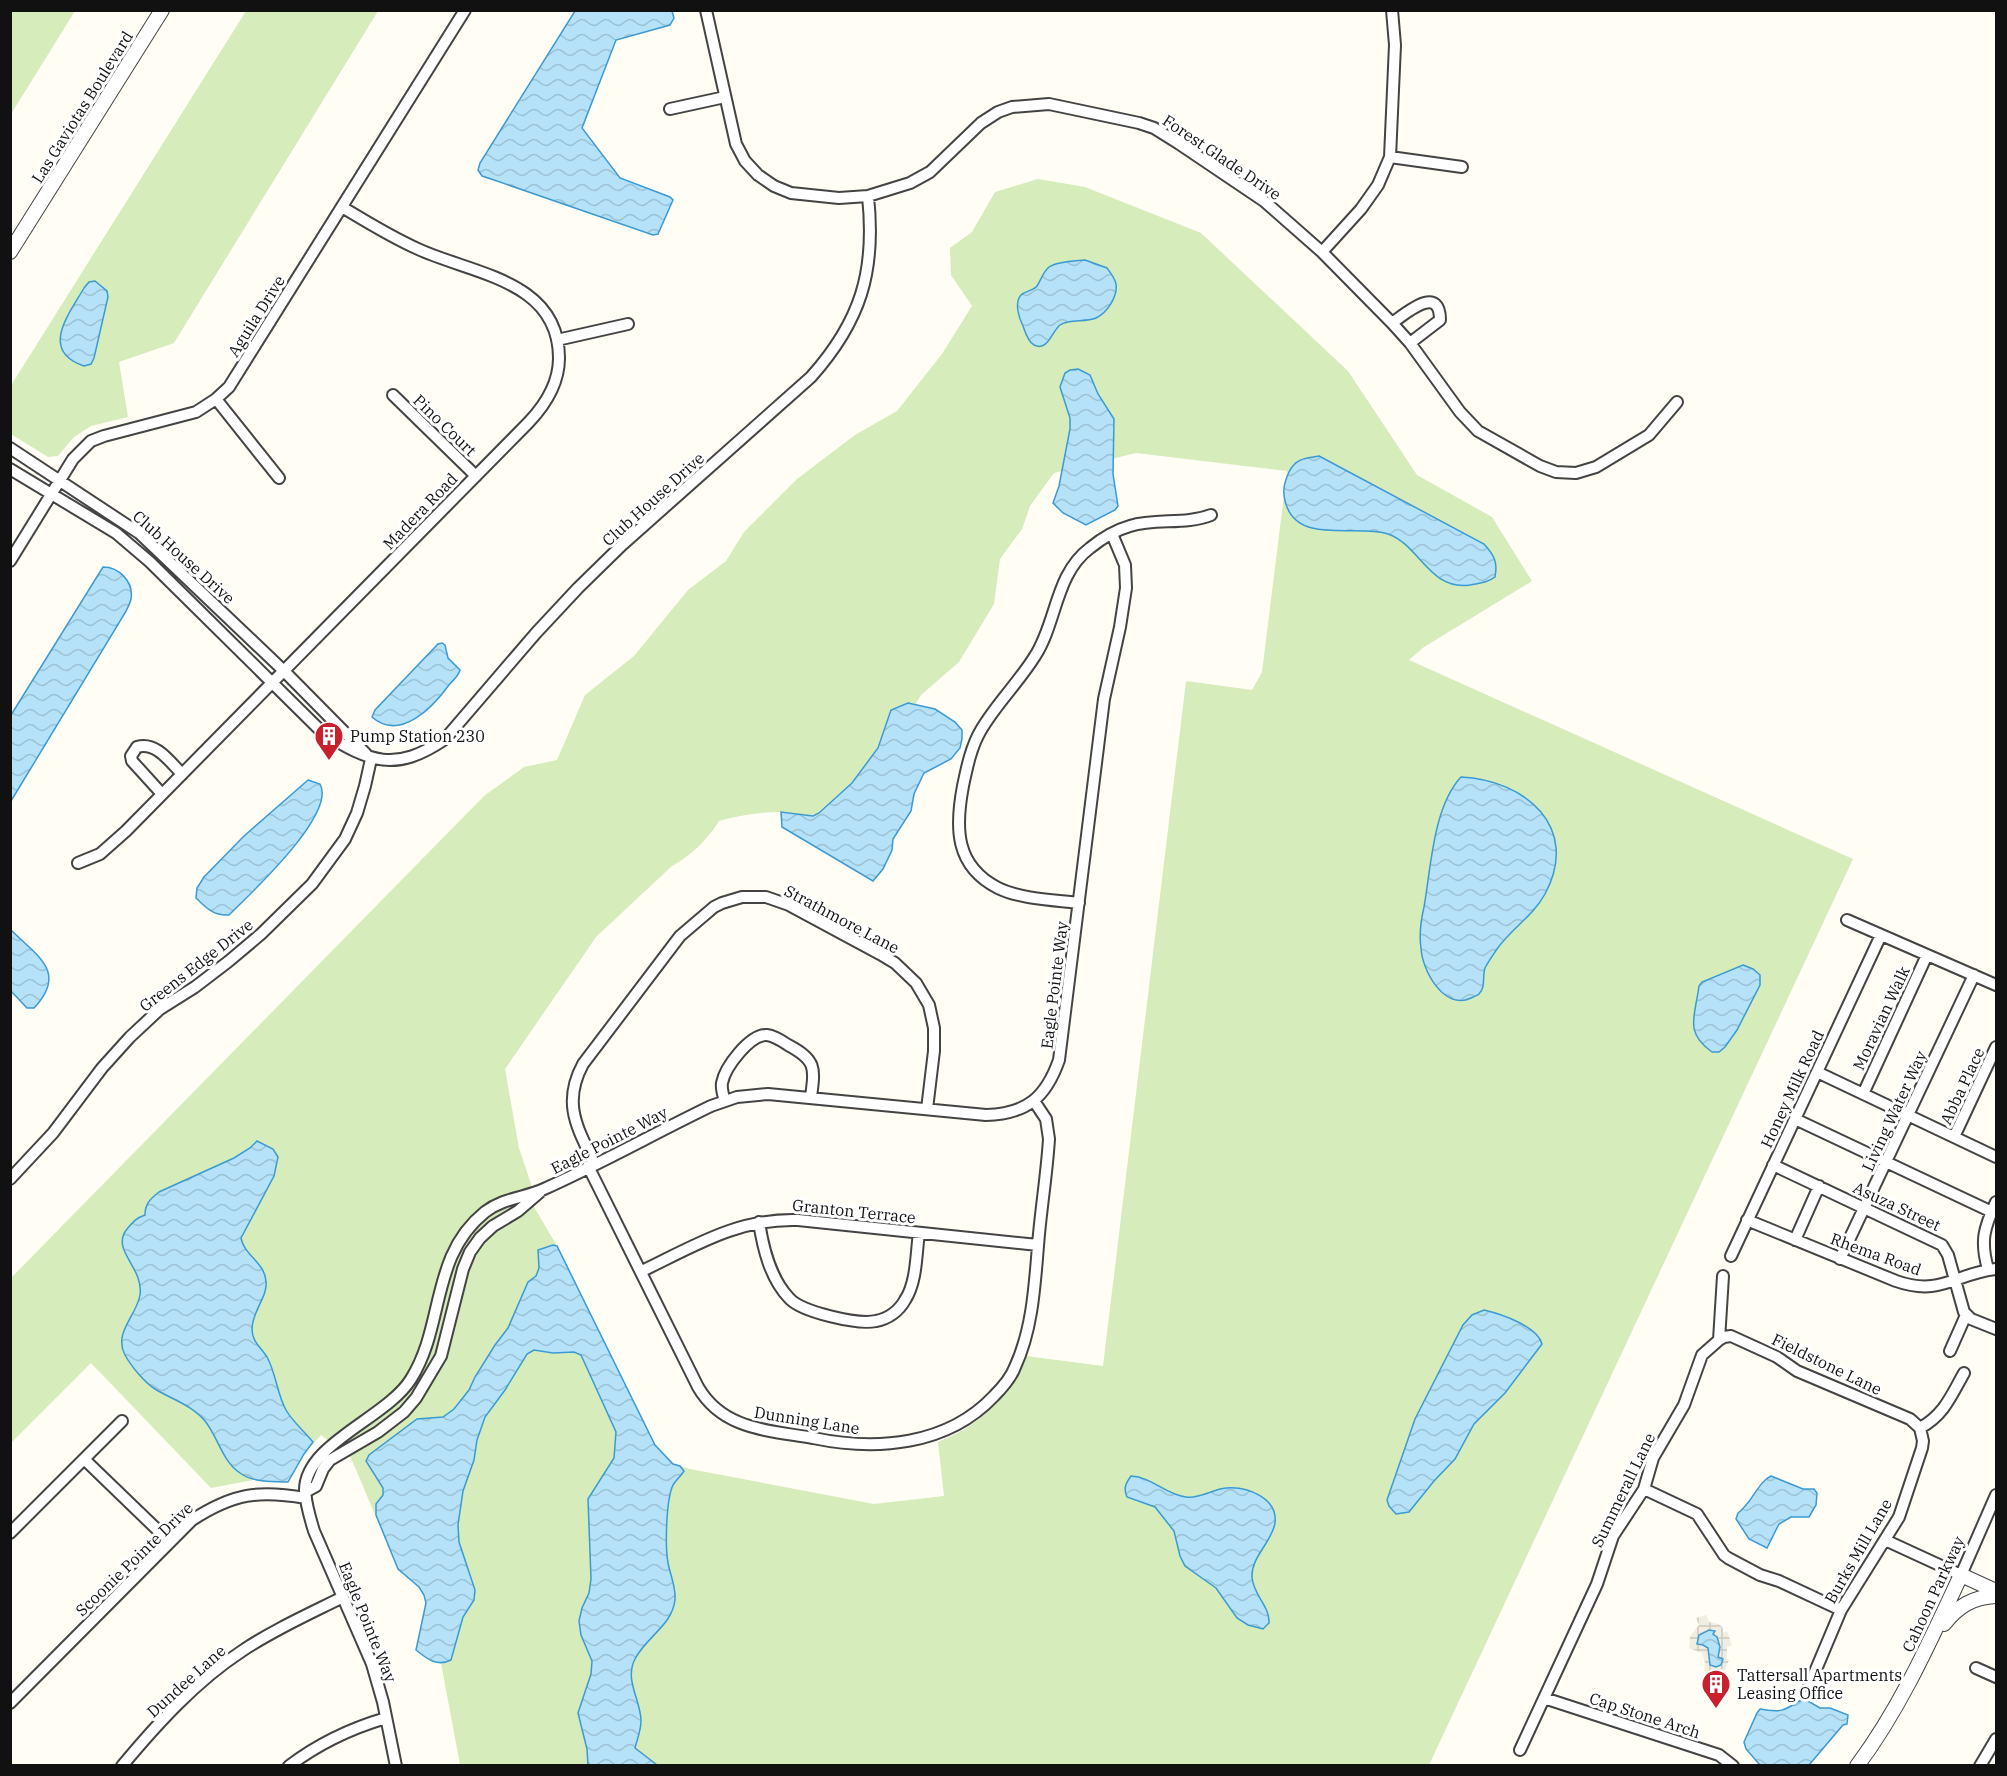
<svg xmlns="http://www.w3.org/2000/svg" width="2007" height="1776" font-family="'IBM Plex Serif',serif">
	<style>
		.grass { fill: #d6ecbb; fill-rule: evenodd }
		.plaza { fill: url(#plaza-grid); fill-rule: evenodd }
		.water { fill: url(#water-waves); stroke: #3a9ad4; stroke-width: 1.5 }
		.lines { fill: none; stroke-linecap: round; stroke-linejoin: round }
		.minor-casing { stroke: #444; stroke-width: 14 }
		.tertiary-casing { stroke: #444; stroke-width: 16 }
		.minor { stroke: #fff; stroke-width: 10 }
		.tertiary { stroke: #fff; stroke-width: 14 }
		.labels { text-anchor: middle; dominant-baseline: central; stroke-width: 6; stroke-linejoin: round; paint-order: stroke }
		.street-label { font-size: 16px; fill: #111; stroke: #fff }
		.poi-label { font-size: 16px; fill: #111; stroke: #fff; text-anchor: start }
	</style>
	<defs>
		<pattern id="plaza-grid" width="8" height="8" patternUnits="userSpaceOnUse" patternTransform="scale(1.5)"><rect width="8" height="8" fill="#f1ede1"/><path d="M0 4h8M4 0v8" fill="none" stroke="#cecac0"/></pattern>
		<pattern id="water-waves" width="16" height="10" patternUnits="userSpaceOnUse" patternTransform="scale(1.5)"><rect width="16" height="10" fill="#b6e2f9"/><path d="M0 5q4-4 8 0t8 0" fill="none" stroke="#9bc1d4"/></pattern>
	</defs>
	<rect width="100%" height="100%" fill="#fffdf4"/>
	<path class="grass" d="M11 10 75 11 11 114 10 11Z
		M246 11H378L174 343 119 362 128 417 91 426 74 437 58 456 48 457 11 434 10 387Z
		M1038 179 1085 187 1201 233 1348 371 1417 475 1492 517 1532 581 1424 647 1409 660 1853 859 1429 1765H460L441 1663H436L416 1650 426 1603 424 1595 419 1587 398 1569 351 1458 321 1435 304 1454 288 1482 253 1480 211 1488 91 1363 11 1443V1278L484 796 524 767 557 760 585 695 634 656 688 590 726 561 744 532 797 479 855 435 897 411 942 354 972 306 951 275 950 248 972 232 995 192ZM1136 453 1287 471 1262 672 1252 690 1186 681 1103 1366 1026 1356C1006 1399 982 1425 938 1442L944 1496 874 1504 690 1469 673 1464 655 1445 557 1246 534 1207 531 1184 519 1148 505 1069 596 937 672 866C692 855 708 839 719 821 740 815 759 812 781 812 793 813 808 818 819 813L852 783 878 748 882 737 908 703 915 705 921 695 959 662 994 604 1000 559 1022 529 1030 506 1054 473Z"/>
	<path class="plaza" d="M1706 1615 1709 1622 1719 1624 1723 1628V1633L1727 1631 1732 1645 1727 1647V1659L1729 1660 1725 1670 1721 1669V1672L1717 1671 1715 1674 1704 1671 1705 1663 1702 1653 1689 1648 1690 1636 1699 1625 1696 1618ZM1714 1631 1713 1634 1718 1640 1719 1651 1718 1657 1709 1659 1708 1648 1701 1644Z"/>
	<path class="water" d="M575 11H672L674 18 670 25 616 40 582 128 620 178 670 197 673 200 658 234 653 235 491 179 482 176 478 170 480 163Z
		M1085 260 1107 268C1110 272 1115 278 1116 284 1118 296 1107 313 1096 318 1085 323 1070 318 1060 325 1052 331 1048 352 1034 345 1028 342 1025 332 1023 326 1019 318 1014 303 1021 295 1025 291 1033 291 1037 286 1041 280 1043 272 1049 267 1058 261 1075 261 1085 260Z
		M95 281 107 291 108 297 94 358 91 364 84 366C39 351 69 314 84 288L89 282Z
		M1078 369 1090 375 1098 394 1114 419 1113 474 1118 506 1115 510 1086 525 1063 513 1053 503 1059 486 1070 429V418L1060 387 1065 373 1070 370Z
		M1319 456 1484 544C1494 555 1498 562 1495 577 1487 583 1480 583 1470 585 1429 591 1420 545 1388 534 1358 524 1301 544 1287 507 1282 494 1283 485 1289 472 1295 459 1305 458 1319 456Z
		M103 567C119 567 134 582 131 599 130 604 127 609 125 613L11 801V715Z
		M442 643 445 645 448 658 460 670C458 677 453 680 449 685 433 707 400 742 372 717L375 710 438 644Z
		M908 703 935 709 955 722 962 730V739L960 748 951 759 924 773 914 794 911 811 893 839 892 850 883 869 873 881 782 827 781 812 813 816 819 813 852 783 878 748 891 710Z
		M1461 777C1525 780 1581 827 1545 894 1533 916 1511 929 1497 949 1493 955 1488 962 1485 968 1482 977 1486 987 1479 994 1478 995 1471 998 1471 998 1444 1011 1422 970 1421 948 1419 935 1421 920 1424 907 1431 868 1433 807 1461 777Z
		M308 780 320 784C337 814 250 894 229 915 214 916 206 908 196 898L197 888 204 877 243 837Z
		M11 930C37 956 68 972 34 1008H27L11 991Z
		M1743 965 1753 969 1760 975V985L1737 1030 1725 1047 1719 1052H1712C1684 1032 1695 1017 1699 986L1702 982Z
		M257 1141 273 1149 278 1157 274 1176 241 1238C244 1255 265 1263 266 1281 268 1297 252 1311 252 1329 252 1342 261 1347 267 1357 276 1373 277 1394 286 1410 292 1421 305 1432 313 1442L304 1454 288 1482C272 1481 254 1483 240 1473 222 1461 218 1437 205 1421 192 1405 171 1399 155 1389 144 1382 131 1366 125 1355 113 1333 137 1315 140 1295 144 1267 110 1250 127 1229 133 1222 136 1218 145 1215 145 1204 150 1199 159 1192L234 1158 250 1148Z
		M553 1245 557 1246 655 1445 673 1464 680 1466 684 1471C681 1476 676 1480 673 1485 666 1500 665 1546 668 1563 670 1574 676 1587 675 1599 673 1625 646 1637 635 1659 624 1680 641 1700 641 1721 641 1730 637 1740 635 1748L657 1765H588L587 1749 578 1713 591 1674 592 1661 581 1635 579 1621 582 1608 589 1593 591 1579 588 1499 614 1458 616 1432 581 1355 574 1352 553 1353 534 1350 527 1354 505 1390 485 1417 477 1440 474 1460 463 1491 458 1525 459 1542 475 1590 474 1600 463 1617 451 1660C437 1667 427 1659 416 1650L426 1603 424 1595 419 1587 398 1569 376 1515V1504L383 1495V1488L366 1461 369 1455 417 1419 443 1417 454 1409 469 1390 475 1377 495 1345 508 1328 528 1282 536 1276 539 1268 538 1250Z
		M1484 1310C1501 1314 1537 1326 1542 1344L1505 1393 1474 1424 1455 1459 1434 1481 1409 1512 1396 1514 1389 1506 1387 1500 1415 1419 1463 1325 1472 1315Z
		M1131 1476C1152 1477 1166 1495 1186 1497 1200 1499 1213 1489 1226 1488 1247 1486 1278 1498 1275 1523 1272 1542 1251 1557 1252 1577 1253 1595 1270 1606 1269 1623L1263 1629 1248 1625 1237 1618 1216 1588 1185 1566 1180 1556 1174 1531 1155 1507 1127 1497C1123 1488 1126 1483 1131 1476Z
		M1771 1476 1803 1489H1814L1817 1493 1816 1505 1809 1517H1791L1779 1524 1767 1548 1749 1539 1736 1519 1738 1513C1752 1503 1758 1482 1771 1476Z
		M1709 1630 1715 1631 1713 1634 1717 1637 1720 1647 1718 1657 1723 1659 1721 1665 1716 1667 1710 1665 1708 1648 1703 1645 1697 1644 1699 1635Z
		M1801 1700 1808 1701 1820 1708H1830L1848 1715 1847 1724 1843 1725 1809 1765H1760L1746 1749 1744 1742 1757 1713 1760 1709C1780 1713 1784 1711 1801 1700Z"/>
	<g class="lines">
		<g class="minor-casing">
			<path id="minor" d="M706 10 736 144 745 161 758 175 774 186 791 193 839 198 868 196 910 183 930 172 981 123 998 112 1012 107 1049 104 1139 123 1154 128 1178 143 1264 201 1322 252 1392 323 1410 343 1460 412 1478 431 1540 466 1556 472 1576 473 1596 467 1649 435 1677 402
				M670 109 725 97
				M1390 157 1462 167
				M1322 252 1361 209 1378 185 1390 157 1395 45 1392 10
				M1392 323C1405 314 1440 283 1440 320L1410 343
				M557 340 628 324
				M393 395 476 476
				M216 399 279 478
				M10 448 139 533 284 671 366 754
				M10 469 116 533 150 562 323 733C370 762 395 773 445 739L536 633 578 588 622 545 811 377C861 321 876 271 868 196
				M10 561 73 459 91 441 104 436 196 412 216 399 229 387 465 10
				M162 794 132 761 131 756 137 747C156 741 170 762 182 774
				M78 863 100 854 126 831 529 422C546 404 559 383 559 358 559 280 472 274 418 249 391 237 367 222 342 207
				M1079 903C1055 900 1020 899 998 888 955 866 955 828 963 786 967 767 971 747 981 730 996 704 1019 682 1035 656 1057 622 1055 574 1090 548 1101 539 1116 530 1130 526 1156 518 1185 525 1211 515
				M1847 920 1996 985
				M1817 1072 1996 1157
				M1863 1094 1927 955
				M725 1101C723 1095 721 1089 722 1083 725 1067 750 1034 767 1035 775 1036 782 1041 788 1045 816 1060 815 1067 811 1097
				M1795 1119 1992 1212
				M1954 1137 1996 1047
				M594 1163C577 1127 562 1103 583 1064L680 936 714 907 722 903 742 897H766L789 905 880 954 895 963 916 983 929 1005 934 1028V1051L927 1109
				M1773 1165 1942 1245 1948 1255 1964 1312 1971 1319 1996 1329
				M588 1166 698 1387C723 1430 768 1430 813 1438 876 1451 947 1446 994 1396 1002 1388 1011 1378 1015 1367 1034 1326 1035 1278 1039 1234 1042 1202 1047 1171 1049 1139L1046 1119 1034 1101
				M10 1179 53 1133 102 1068 130 1037 160 1009 195 987 229 961 261 934 312 884 345 839 357 813 365 786 371 759
				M1747 1220 1896 1281C1941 1297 1956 1273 1996 1269
				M759 1222C763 1248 770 1278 789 1298 801 1312 858 1325 876 1321 888 1319 899 1311 905 1300 917 1282 916 1253 919 1233
				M1795 1240 1819 1186
				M1731 1256 1881 935
				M1840 1259 1974 975
				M1988 1269C1980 1241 1984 1228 1996 1202
				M642 1271C694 1246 738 1218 798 1220L1038 1245
				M1719 1340 1724 1337 1731 1336 1777 1357 1797 1371 1910 1419 1920 1428
				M1950 1351 1966 1315
				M84 1459 170 1542
				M1644 1489 1697 1514 1724 1555 1728 1558 1760 1575 1779 1581 1841 1610
				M305 1492 316 1486 323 1469 330 1460 378 1432 404 1412 416 1398 441 1356 463 1269 470 1252 480 1238 493 1226 518 1211 540 1192
				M10 1533 122 1421
				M1885 1540 1961 1575 1996 1495
				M1976 1668 1996 1677
				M1809 1686 1841 1610 1899 1517 1922 1448 1923 1441 1920 1428C1944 1415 1951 1396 1964 1373
				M1544 1698 1719 1755 1733 1766
				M10 1703 192 1520C234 1493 258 1490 306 1498
				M1520 1750 1597 1584 1613 1536 1644 1489 1653 1458 1684 1405 1702 1355 1719 1340 1723 1276
				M122 1766C157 1724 196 1681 242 1651 273 1630 309 1614 343 1597
				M289 1766C318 1744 352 1728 386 1718
				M396 1766 383 1702 372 1664 314 1531C310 1518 306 1505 305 1491 304 1444 387 1418 411 1379 445 1325 430 1256 485 1212 503 1198 524 1198 544 1189 600 1164 655 1133 711 1106L737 1097 768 1094 986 1115C1027 1114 1046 1097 1059 1060L1104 699 1120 627 1126 588 1125 565 1112 534
				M1980 1766 1996 1739"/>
		</g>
		<g class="tertiary-casing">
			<path id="tertiary" d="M10 252 162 10
				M1944 1624C1958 1606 1973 1597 1996 1596
				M1857 1766C1901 1707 1930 1641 1961 1575L1996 1591"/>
		</g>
		<use href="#minor" class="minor"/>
		<use href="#tertiary" class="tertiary"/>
	</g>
	<defs>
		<g id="building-pin" transform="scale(1.5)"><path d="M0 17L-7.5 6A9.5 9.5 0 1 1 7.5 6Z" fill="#c8212d" stroke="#fff"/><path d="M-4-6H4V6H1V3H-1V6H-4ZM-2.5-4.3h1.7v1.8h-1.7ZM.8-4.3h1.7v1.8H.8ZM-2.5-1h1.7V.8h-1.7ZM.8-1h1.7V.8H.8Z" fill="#fff"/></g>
	</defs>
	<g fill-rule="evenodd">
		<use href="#building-pin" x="329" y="736"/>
		<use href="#building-pin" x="1716" y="1684"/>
	</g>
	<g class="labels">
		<g class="street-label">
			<text transform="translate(82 107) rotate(-58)">Las Gaviotas Boulevard</text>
			<text transform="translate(1222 157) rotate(34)">Forest Glade Drive</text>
			<text transform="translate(256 316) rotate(-58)">Aguila Drive</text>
			<text transform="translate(445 425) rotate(44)">Pino Court</text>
			<text transform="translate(653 499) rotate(-42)">Club House Drive</text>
			<text transform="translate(420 511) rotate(-46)">Madera Road</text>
			<text transform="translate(184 557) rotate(42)">Club House Drive</text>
			<text transform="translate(842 919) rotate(28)">Strathmore Lane</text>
			<text transform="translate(196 965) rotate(-38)">Greens Edge Drive</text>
			<text transform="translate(1054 985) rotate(-83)">Eagle Pointe Way</text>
			<text transform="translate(1881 1018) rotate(-65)">Moravian Walk</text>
			<text transform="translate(1962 1086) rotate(-65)">Abba Place</text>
			<text transform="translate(1792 1089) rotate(-65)">Honey Milk Road</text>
			<text transform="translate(1894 1111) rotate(-65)">Living Water Way</text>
			<text transform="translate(609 1140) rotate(-27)">Eagle Pointe Way</text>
			<text transform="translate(1897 1206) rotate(25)">Asuza Street</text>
			<text transform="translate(854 1211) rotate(6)">Granton Terrace</text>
			<text transform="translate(1876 1254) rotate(20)">Rhema Road</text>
			<text transform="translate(1827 1364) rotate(26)">Fieldstone Lane</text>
			<text transform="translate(807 1420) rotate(9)">Dunning Lane</text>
			<text transform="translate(1623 1490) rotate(-64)">Summerall Lane</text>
			<text transform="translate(1858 1551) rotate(-60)">Burks Mill Lane</text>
			<text transform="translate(134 1559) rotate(-44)">Scoonie Pointe Drive</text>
			<text transform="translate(1933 1594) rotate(-65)">Cahoon Parkway</text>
			<text transform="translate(368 1622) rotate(68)">Eagle Pointe Way</text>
			<text transform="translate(186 1681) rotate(-42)">Dundee Lane</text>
			<text transform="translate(1645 1715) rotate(18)">Cap Stone Arch</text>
		</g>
		<g class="poi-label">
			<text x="350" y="736">Pump Station 230</text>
			<text x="1737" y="1675">Tattersall Apartments<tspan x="1737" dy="18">Leasing Office</tspan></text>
		</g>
	</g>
	<rect width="2007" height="1776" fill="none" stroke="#111111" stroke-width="24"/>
</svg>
